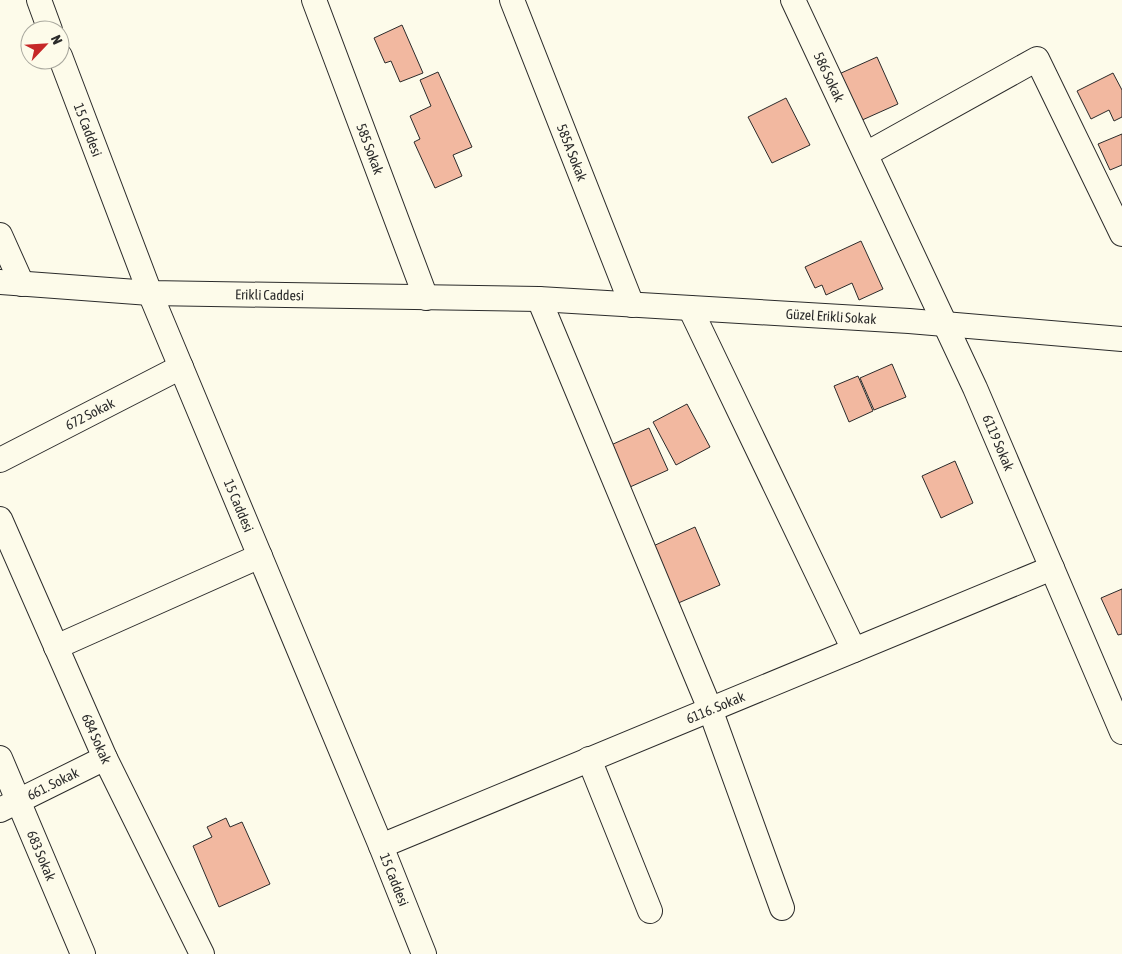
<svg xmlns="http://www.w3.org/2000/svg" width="1122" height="954" font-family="'Asap Condensed',sans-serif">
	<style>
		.building { fill: #f2b8a0; stroke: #2b2b2b }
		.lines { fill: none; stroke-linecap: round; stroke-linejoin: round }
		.minor-casing { stroke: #2b2b2b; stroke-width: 26 }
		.minor { stroke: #fdfbea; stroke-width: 24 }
		.labels { text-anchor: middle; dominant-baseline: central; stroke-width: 4; stroke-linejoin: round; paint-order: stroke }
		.street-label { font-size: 14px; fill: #2b2b2b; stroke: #fdfbea }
	</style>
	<rect width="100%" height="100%" fill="#fdfbea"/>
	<path class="building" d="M402 25 423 73 400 82 391 61 385 63 374 38Z
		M877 57 898 104 860 121 839 74Z
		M438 72 472 147 453 155 462 176 435 188 414 142 420 139 410 116 431 106 420 80Z
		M1113 73 1122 90V117L1114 121 1109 110 1091 119 1077 91Z
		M786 98 810 145 772 163 748 117Z
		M1122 134V165L1110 170 1098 144Z
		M861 241 883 289 859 300 852 283 826 295 822 285 815 288 805 267Z
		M892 364 906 397 874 410 860 378Z
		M858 376 873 411 849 422 834 386Z
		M687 404 710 447 676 465 653 422Z
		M649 428 668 470 630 487 611 445Z
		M955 461 973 503 941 518 922 476Z
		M695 527 720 585 676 604 651 547Z
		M1122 589V634L1118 635 1101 598Z
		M226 818 230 827 242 822 270 884 219 907 193 846 212 837 207 827Z"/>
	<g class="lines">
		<g class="minor-casing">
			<g id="minor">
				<path d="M39 0 50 30"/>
				<path id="s1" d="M314 0 426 298"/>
				<path id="s2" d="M512 0 632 305"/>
				<path id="s3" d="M793 0 975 388 1122 732"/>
				<path id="s4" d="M60 56 150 293 381 846 424 954"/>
				<path d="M866 154 1037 59 1122 234"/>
				<path d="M0 235 22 284"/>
				<path id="s5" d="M0 282 150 293 539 299 909 321 1122 339"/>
				<path d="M539 299 710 709 782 908"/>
				<path d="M690 308 854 650"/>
				<path id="s6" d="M0 460 181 367"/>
				<path id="s7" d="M0 519 105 758 202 954"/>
				<path d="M56 647 260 556"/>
				<path id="s8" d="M0 758 83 954"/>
				<path d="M589 759 650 911"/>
				<path id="s9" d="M0 810 105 758"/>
				<path id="s10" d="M381 846 1052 568"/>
			</g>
		</g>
		<use href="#minor" class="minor"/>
	</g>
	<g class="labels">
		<g class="street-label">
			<text stroke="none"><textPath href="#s3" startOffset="85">586 Sokak</textPath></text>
			<text stroke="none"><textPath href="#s4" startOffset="79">15 Caddesi</textPath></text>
			<text stroke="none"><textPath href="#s1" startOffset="159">585 Sokak</textPath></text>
			<text stroke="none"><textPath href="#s2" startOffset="164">585A Sokak</textPath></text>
			<text stroke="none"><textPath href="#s5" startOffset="270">Erikli Caddesi</textPath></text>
			<text stroke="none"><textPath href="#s5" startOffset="832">Güzel Erikli Sokak</textPath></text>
			<text stroke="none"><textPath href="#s6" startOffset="101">672 Sokak</textPath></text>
			<text stroke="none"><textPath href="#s3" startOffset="488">6119 Sokak</textPath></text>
			<text stroke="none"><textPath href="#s4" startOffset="484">15 Caddesi</textPath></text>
			<text stroke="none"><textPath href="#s10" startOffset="362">6116. Sokak</textPath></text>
			<text stroke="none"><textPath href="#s7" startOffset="240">684 Sokak</textPath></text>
			<text stroke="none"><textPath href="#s9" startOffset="59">661. Sokak</textPath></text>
			<text stroke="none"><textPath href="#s8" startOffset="106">683 Sokak</textPath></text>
			<text stroke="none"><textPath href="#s4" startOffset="889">15 Caddesi</textPath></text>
		</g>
	</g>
	<g transform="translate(45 45) rotate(65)"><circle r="24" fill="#fdfbea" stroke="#a9a89e"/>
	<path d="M0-4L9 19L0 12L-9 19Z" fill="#c62828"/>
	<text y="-8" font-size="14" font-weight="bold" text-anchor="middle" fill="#2b2b2b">N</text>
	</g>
</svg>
